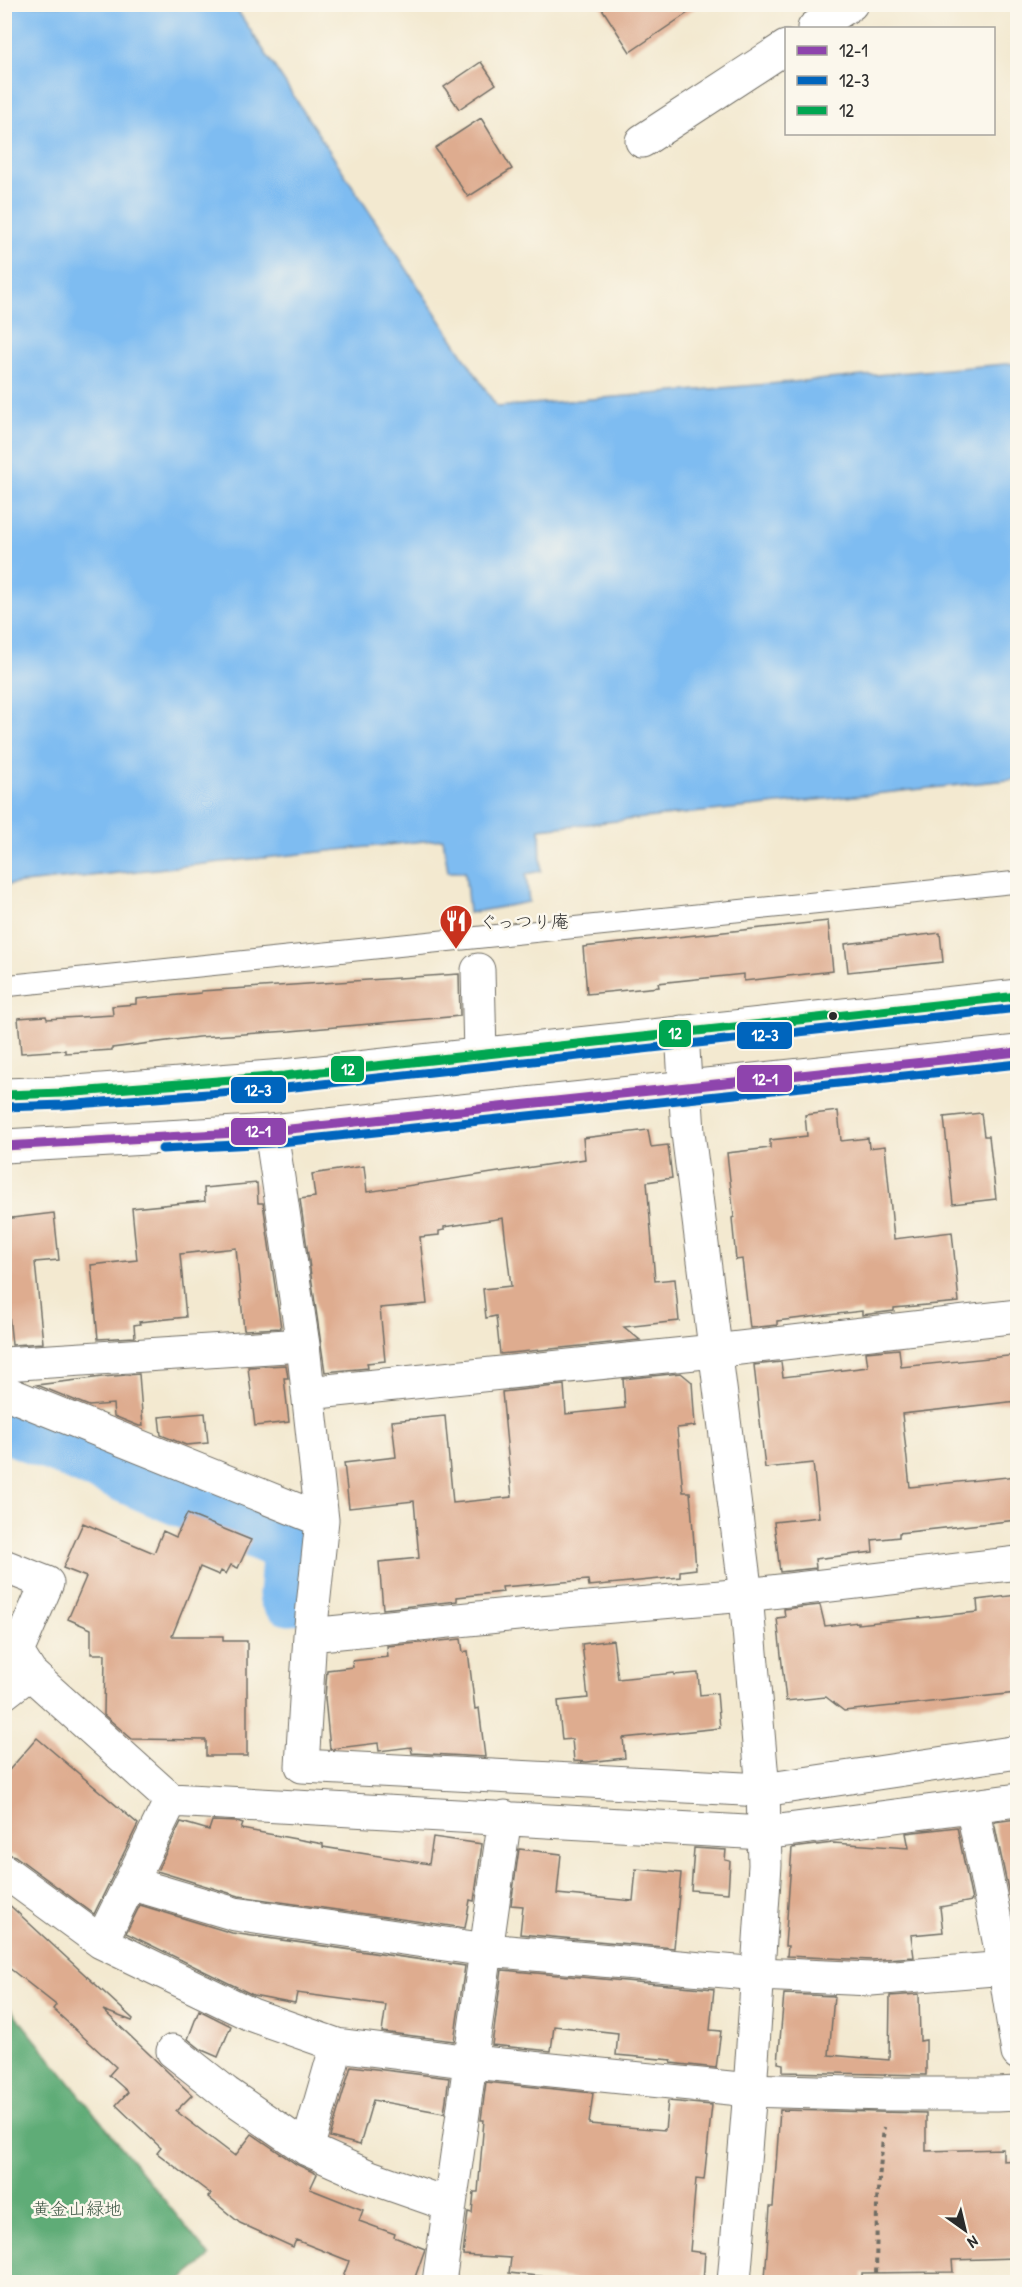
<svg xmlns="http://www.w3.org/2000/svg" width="1022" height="2287" font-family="'Patrick Hand','Klee One',sans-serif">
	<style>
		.forest { fill: #5eac77; stroke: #446c51; stroke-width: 1.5 }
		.water { fill: #7ebcf1; stroke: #54748e; stroke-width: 1.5 }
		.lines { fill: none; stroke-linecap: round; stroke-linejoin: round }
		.river { stroke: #7ebcf1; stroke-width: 63 }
		.building { fill: #deac8f }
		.lane-casing { stroke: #716e65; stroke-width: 23 }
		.street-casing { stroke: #716e65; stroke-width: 35 }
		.secondary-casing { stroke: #716e65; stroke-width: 35 }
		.primary-casing { stroke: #716e65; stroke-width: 35 }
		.path { stroke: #716e65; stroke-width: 4; stroke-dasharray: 4.5 4.5; stroke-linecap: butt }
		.lane { stroke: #fff; stroke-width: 21 }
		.street { stroke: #fff; stroke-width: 33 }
		.secondary { stroke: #fff; stroke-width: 33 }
		.primary { stroke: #fff; stroke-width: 33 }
		.bus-1-casing { stroke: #fbf7ec; stroke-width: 14 }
		.bus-2-casing { stroke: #fbf7ec; stroke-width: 14 }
		.bus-3-casing { stroke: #fbf7ec; stroke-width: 14 }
		.bus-1 { stroke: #8e44ad; stroke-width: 9 }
		.bus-2 { stroke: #0065bd; stroke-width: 9 }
		.bus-3 { stroke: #00a651; stroke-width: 9 }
		.bus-dot { fill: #2b2b2b; stroke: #fbf7ec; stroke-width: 2 }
		.labels { text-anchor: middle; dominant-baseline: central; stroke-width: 5; stroke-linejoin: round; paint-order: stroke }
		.poi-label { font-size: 18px; fill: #2b2b2b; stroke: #fbf7ec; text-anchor: start }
		.park-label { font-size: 18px; fill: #415a48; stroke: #fbf7ec }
		.line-badge { stroke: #fbf7ec; stroke-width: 2 }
		.badge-label { font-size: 16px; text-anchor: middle; font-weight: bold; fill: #fff }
	</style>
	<rect width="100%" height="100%" fill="#fbf7ec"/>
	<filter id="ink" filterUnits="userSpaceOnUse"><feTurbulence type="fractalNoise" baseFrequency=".0167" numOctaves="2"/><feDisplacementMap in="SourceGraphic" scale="12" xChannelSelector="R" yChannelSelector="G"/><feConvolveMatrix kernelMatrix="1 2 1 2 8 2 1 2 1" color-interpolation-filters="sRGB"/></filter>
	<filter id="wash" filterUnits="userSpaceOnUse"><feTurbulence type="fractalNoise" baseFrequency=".008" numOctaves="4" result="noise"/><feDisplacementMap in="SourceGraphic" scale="24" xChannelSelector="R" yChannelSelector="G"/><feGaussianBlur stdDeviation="1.35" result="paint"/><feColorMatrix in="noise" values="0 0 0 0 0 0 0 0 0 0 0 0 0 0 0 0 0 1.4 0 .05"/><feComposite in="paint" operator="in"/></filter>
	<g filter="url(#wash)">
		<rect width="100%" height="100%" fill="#f3e9d0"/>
		<path class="forest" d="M5 2002 210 2257 179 2282H5Z"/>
		<path class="water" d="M4 5H234L497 407 1017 363V779L540 829 541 871 526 874 529 902 469 913 465 872H448L443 839 5 885Z"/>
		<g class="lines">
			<path class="river" d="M4 1419 288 1541 294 1549 290 1594"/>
		</g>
		<g id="blocks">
			<path class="building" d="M599 4H701L630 52Z
				M481 62 496 84 459 109 444 87Z
				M481 118 512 169 468 197 435 148Z
				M828 921 833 971 744 981V974L658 983 659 987 587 994 583 947Z
				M940 933 943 962 848 972 845 944Z
				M459 974 460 1016 290 1031 198 1037 112 1048V1050L65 1053V1050L21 1053 18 1018 46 1016 47 1019 113 1015 112 1006 136 1004V999L201 993V991Z
				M838 1111 841 1141 868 1138 869 1148 885 1146 894 1239 952 1232 959 1302 894 1308V1311L862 1315V1311L777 1321V1325L750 1328 742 1259 736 1260 732 1218 734 1217 727 1153 770 1148V1140L807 1136 805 1115Z
				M981 1113 984 1136H989L996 1199 953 1204 944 1117Z
				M648 1130 651 1147 668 1145 672 1178 647 1182 655 1281 675 1279 679 1321 624 1327 640 1340 500 1354 496 1316 486 1318 483 1289 511 1286 503 1218 444 1227V1230L439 1231V1235L420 1237 427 1304 380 1308 385 1361 367 1363 368 1368 325 1372 300 1199 315 1197 312 1174 364 1166 367 1192 585 1159 583 1138Z
				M257 1183 258 1203H263L281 1328 244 1330 236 1248 180 1254 186 1317 139 1322 140 1324 134 1325 135 1337 98 1339 91 1265 137 1260 132 1208 205 1201 204 1188Z
				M54 1213 59 1260 35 1262 43 1343 12 1345 7 1295H10L4 1219Z
				M899 1349 901 1367 1017 1355V1401L902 1414 910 1487 1017 1476V1520L899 1533V1537L872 1540 873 1552 815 1559 816 1568 780 1572 774 1522 819 1517 813 1463 765 1468 754 1365 781 1362 783 1377 826 1372 868 1367 866 1352Z
				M286 1365 288 1378H284L289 1422 255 1426 248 1367Z
				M681 1373 692 1382 695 1426 677 1428 683 1492H690L696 1569 680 1571V1577L589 1586 588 1580 502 1587 503 1592 457 1597V1601L383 1609 379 1562 419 1558 414 1501 349 1508 344 1463 396 1457 392 1421 445 1416 453 1503 512 1497 502 1392 564 1385 566 1414 625 1408 623 1379Z
				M139 1374 143 1426H139L114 1416 113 1404 89 1406 37 1385 102 1377Z
				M205 1413 208 1443 186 1445 161 1435 159 1417Z
				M187 1514 251 1540 238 1568 231 1565 226 1574 221 1571 219 1575 200 1567 172 1636H223V1641H247V1756H206V1740L132 1739 104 1715 105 1654H91V1629L68 1619 86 1577 63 1568 83 1523 154 1553 163 1531 176 1537Z
				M1017 1595V1693L844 1711 826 1697 786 1701 777 1618 785 1617 784 1609 820 1605 825 1626 858 1622V1624L978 1612 977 1600Z
				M461 1639 463 1652 468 1651 475 1709 479 1708 485 1757 412 1753 411 1747 379 1751 378 1743 330 1749 325 1698 327 1670 353 1667 352 1661 388 1657 387 1646Z
				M613 1640 618 1679 674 1673V1675L698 1673 700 1695 717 1693 720 1728 623 1738 625 1758 587 1762 574 1761 572 1739 562 1740 558 1701 588 1698 582 1644Z
				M37 1738 138 1824 94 1914 15 1856 4 1853V1776Z
				M1017 1819V1893L1009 1894 994 1822Z
				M212 1821 237 1822 243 1824 241 1829 323 1844V1847L429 1864 433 1837 482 1844 474 1901 470 1900 465 1928 239 1896 157 1871 181 1822 209 1830Z
				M957 1827 972 1901 940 1907 943 1932 911 1935 914 1957 871 1960 787 1956 788 1946H785L792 1848 833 1843 909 1848 906 1833Z
				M694 1848 726 1850 725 1860 730 1861 728 1893 691 1890Z
				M519 1849 561 1854 557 1894 633 1901 636 1869 681 1873 674 1948 520 1934 523 1906 511 1905Z
				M4 1900 133 2019 132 2021 103 2010 192 2095 176 2111 235 2156 252 2134 296 2164 317 2174 310 2189 363 2210 359 2221 395 2234 394 2237 425 2249 413 2283H358L343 2277 349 2261 296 2240 293 2247 240 2223 208 2197 211 2194 157 2153 161 2148 116 2105 128 2092 109 2075 116 2067 53 2009 56 2005 4 1964Z
				M140 1905 232 1933 465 1966 454 2041 382 2032 386 2005 297 1993 295 2003 253 1995 126 1933Z
				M502 1970 714 1989 710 2030 721 2031 716 2068 671 2063 672 2060 616 2055 618 2033 554 2026 551 2051 492 2045Z
				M784 1994 834 1996 829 2055 889 2060 890 1996 919 1994 920 2041 926 2040V2075L783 2072V2064L778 2063Z
				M199 2010 231 2026 218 2057 202 2050 188 2039Z
				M351 2066 449 2078 444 2113 373 2100 360 2145 330 2137Z
				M486 2082 593 2093 589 2124 665 2130 668 2101 712 2105 704 2180 696 2179 690 2251 705 2253 703 2283H607L509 2273 511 2258 463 2255 468 2212 472 2213 474 2192H478L484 2120H481Z
				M780 2110 926 2113V2151L1003 2149V2161L1017 2160V2245H1015V2258L952 2260 953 2272 862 2273V2283H805L765 2279 770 2207H773Z"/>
		</g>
	</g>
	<g filter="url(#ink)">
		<use href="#blocks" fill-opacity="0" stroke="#716e65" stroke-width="1.5"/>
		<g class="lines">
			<g class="lane-casing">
				<path id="lane" d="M4 986 1018 882"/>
			</g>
			<g class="street-casing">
				<path id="street" d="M814 28 851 4
					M642 141 786 47
					M478 970 480 1055
					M271 1131 303 1345 322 1520 310 1635 302 1766 763 1790 1018 1752
					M4 1364 303 1345
					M4 1392 322 1520
					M308 1393 714 1351 1018 1316
					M4 1566 47 1583 17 1652 30 1673 171 1800 764 1833 1018 1800
					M310 1635 528 1613 746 1595 1018 1563
					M4 1693 30 1673
					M972 1806 1005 1970 1018 2053
					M4 1871 101 1942 252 2015 337 2045 472 2062 750 2090 886 2094H997L1018 2093
					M130 1883 235 1914 487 1950 759 1974 871 1979 1018 1967
					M101 1942 171 1800
					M173 2051 226 2093 307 2149 370 2177 450 2205
					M307 2149 337 2045
					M439 2282 505 1817"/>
			</g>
			<g class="secondary-casing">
				<path id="secondary" d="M682 1032 688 1133 746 1595 763 1790 765 1865 750 2090 734 2282"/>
			</g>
			<g class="primary-casing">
				<path id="primary" d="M4 1095 63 1093 284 1076 1018 996
					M4 1146 271 1131 1018 1052"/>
			</g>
			<path class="path" d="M876 2282 877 2201 884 2127"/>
			<use href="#lane" class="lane"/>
			<use href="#street" class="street"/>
			<use href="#secondary" class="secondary"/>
			<use href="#primary" class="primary"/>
			<g class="bus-1-casing">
				<path id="bus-1" d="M4 1146 271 1131 1018 1052"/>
			</g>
			<g class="bus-2-casing">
				<path id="bus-2" d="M4 1107 64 1105 285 1088 1018 1008
					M162 1149 272 1143 1018 1064"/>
			</g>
			<g class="bus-3-casing">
				<path id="bus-3" d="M4 1095 63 1093 284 1076 1018 996"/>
			</g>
			<use href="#bus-1" class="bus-1"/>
			<use href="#bus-2" class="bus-2"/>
			<use href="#bus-3" class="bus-3"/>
		</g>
	</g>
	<defs>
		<g id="restaurant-pin" transform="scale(1.725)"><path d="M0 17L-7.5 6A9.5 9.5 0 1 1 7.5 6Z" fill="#c8321e" stroke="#fbf7ec"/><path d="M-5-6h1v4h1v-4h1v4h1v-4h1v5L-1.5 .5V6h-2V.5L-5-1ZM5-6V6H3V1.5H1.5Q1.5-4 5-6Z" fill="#fff"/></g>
	</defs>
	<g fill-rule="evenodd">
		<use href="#restaurant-pin" x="456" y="921"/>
	</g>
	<circle class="bus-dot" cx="833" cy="1016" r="5"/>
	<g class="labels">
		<g class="poi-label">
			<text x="479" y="921">ぐっつり庵</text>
		</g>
		<g class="park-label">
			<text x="77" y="2208">黄金山緑地</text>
		</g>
	</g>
	<g class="line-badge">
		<rect x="658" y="1019" width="34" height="29" rx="6" fill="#00a651"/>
		<rect x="736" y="1021" width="57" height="29" rx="6" fill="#0065bd"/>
		<rect x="330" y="1055" width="35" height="28" rx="6" fill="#00a651"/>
		<rect x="736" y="1064" width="57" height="29" rx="6" fill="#8e44ad"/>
		<rect x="230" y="1076" width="57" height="28" rx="6" fill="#0065bd"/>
		<rect x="230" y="1117" width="57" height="29" rx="6" fill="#8e44ad"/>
	</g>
	<g class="badge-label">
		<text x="675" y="1039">12</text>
		<text x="765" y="1041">12-3</text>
		<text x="348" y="1075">12</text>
		<text x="765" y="1085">12-1</text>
		<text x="258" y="1096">12-3</text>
		<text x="258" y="1137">12-1</text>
	</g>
	<rect width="1022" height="2287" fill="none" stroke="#fbf7ec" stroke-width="24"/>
	<rect x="785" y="27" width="210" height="108" fill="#fbf7ec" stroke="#a8a59f" stroke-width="1.5"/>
	<rect x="797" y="46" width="30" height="9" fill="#8e44ad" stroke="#a8a59f" stroke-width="1.5"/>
	<text x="839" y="57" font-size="18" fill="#2b2b2b">12-1</text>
	<rect x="797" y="76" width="30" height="9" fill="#0065bd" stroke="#a8a59f" stroke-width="1.5"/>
	<text x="839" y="87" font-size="18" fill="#2b2b2b">12-3</text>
	<rect x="797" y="106" width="30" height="9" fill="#00a651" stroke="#a8a59f" stroke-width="1.5"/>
	<text x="839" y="117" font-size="18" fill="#2b2b2b">12</text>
	<g transform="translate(965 2230) rotate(146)" stroke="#fbf7ec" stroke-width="4.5" paint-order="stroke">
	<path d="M0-4.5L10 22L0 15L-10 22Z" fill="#2b2b2b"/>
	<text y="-9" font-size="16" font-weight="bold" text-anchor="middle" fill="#2b2b2b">N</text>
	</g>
</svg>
